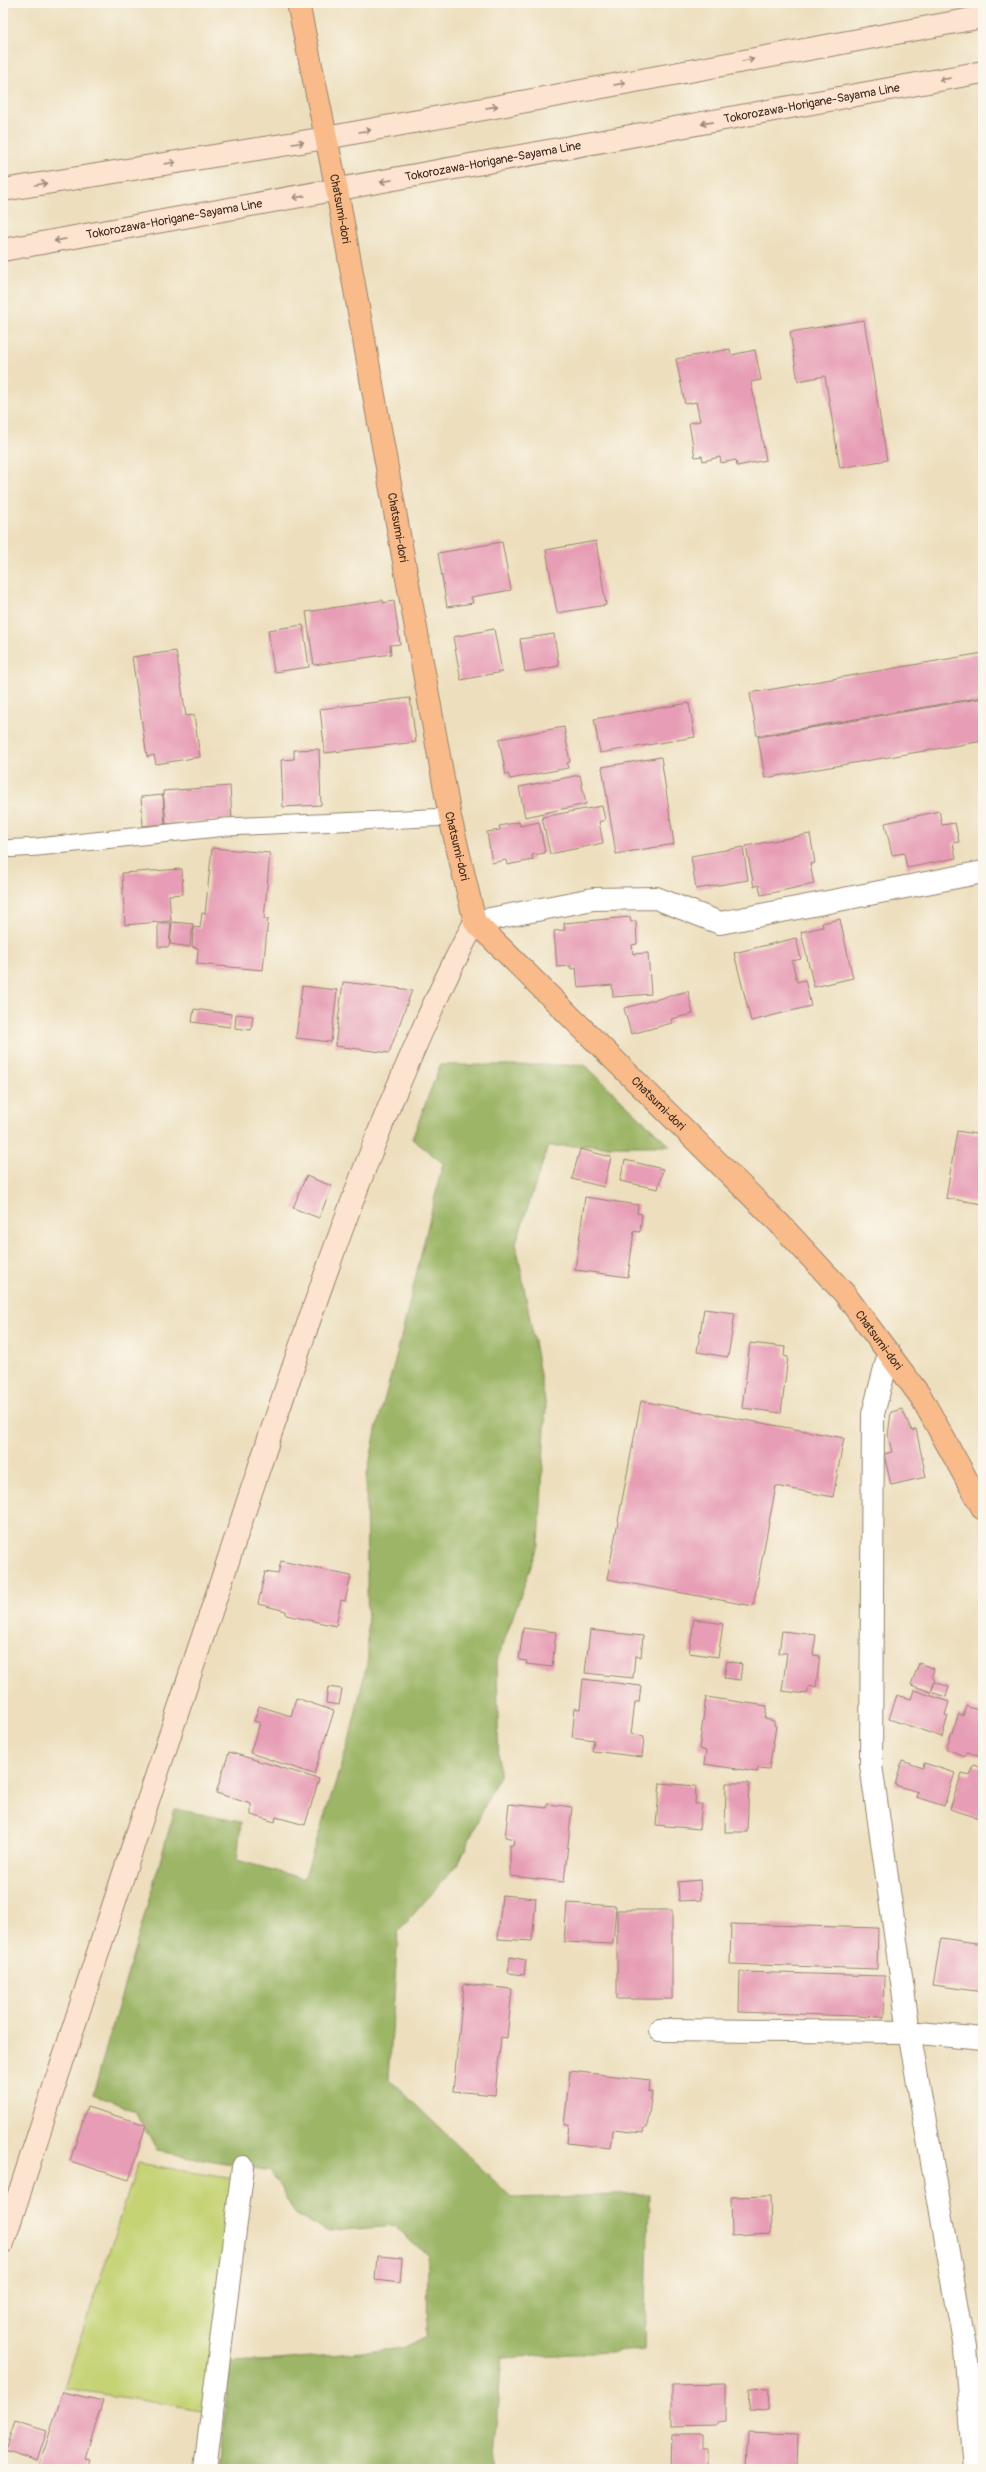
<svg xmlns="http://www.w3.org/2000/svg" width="986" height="2472" font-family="Pangolin,sans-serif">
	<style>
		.green { fill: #c5d375; stroke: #807e4a }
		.forest { fill: #9cb566; stroke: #6c7042 }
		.building { fill: #e79db5 }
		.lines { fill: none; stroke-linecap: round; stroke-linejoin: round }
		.lane-casing { stroke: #94846e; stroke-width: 19 }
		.street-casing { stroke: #94846e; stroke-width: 24 }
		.secondary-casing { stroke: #94846e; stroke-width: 24 }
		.primary-casing { stroke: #94846e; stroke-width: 24 }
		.lane { stroke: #fff; stroke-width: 17 }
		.street { stroke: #fff; stroke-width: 22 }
		.secondary { stroke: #fde4d1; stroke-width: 22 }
		.primary { stroke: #fabb8b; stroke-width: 22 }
		.oneway { stroke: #9c8778 }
		.labels { text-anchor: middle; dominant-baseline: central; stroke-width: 3; stroke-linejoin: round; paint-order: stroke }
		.street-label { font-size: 12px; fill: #3b2a1e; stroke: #fbf7ec }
	</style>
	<rect width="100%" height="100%" fill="#fbf7ec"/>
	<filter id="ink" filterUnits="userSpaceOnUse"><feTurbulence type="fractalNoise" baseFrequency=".025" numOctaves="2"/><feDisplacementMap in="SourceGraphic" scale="8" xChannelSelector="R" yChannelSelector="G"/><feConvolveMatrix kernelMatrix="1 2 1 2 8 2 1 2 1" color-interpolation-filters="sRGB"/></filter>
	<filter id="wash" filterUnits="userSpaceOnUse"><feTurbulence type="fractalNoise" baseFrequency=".012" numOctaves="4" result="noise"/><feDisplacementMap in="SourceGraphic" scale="16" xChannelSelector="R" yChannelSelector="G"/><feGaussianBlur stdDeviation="0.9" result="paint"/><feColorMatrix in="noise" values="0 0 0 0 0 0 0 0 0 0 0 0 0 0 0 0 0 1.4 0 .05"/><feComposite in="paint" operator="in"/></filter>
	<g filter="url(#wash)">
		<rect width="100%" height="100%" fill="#eddfbe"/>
		<path class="green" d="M138 2163 239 2180 209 2411 64 2388Z"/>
		<path class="forest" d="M440 1065H585L670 1146H548L516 1243 546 1407 539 1544 497 1661 499 1775 459 1862 398 1932 389 2079 512 2198 649 2194 645 2350 502 2358 492 2469H219L230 2362 278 2360 405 2348 427 2337 428 2256 395 2226 328 2231 295 2214 271 2171 157 2151 135 2111 93 2094 175 1809 241 1822 237 1860 304 1879 349 1741 368 1659 366 1480 376 1430 400 1342 443 1163 412 1139Z"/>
		<g id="blocks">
			<path class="building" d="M864 320 887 460 840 468 825 376 798 381 790 332Z
				M730 349 731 355 755 350 761 380 751 382 766 460 737 466 736 460 721 463 720 457 703 461 702 456 695 457 689 423 700 421 696 402 685 404 676 359Z
				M596 541 606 605 557 613 546 550Z
				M502 542 511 590 471 597 473 603 447 607 438 553Z
				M383 600V603L394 601 400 644 390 645 391 654 314 665 306 612Z
				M303 625 309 667 274 672 268 630Z
				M494 629 502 672 461 680 453 637Z
				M554 634 559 666 525 672 520 639Z
				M176 651 186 716 194 715 200 757 156 764 154 755 147 757 132 657Z
				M983 653V697L757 736 750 693Z
				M410 698 416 742 325 753 320 709Z
				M983 698V741L765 778 758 737Z
				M689 703 695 737 600 753 594 719Z
				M564 727 570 762 567 763 568 768 510 779 508 774 506 775 499 739Z
				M319 749 321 805 283 807 281 760 294 759V750Z
				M661 757 674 844 616 854 602 767Z
				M580 775 586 804 525 817 519 787Z
				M230 786 232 819 166 824 163 791Z
				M163 795 165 824 143 826 141 797Z
				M602 806 605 820 599 822 603 843 550 854 542 817Z
				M939 811 942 825 955 823 959 842 953 843 956 858 907 868 904 853 892 855 885 823Z
				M519 822 520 826 539 822 545 853 532 855 533 860 507 865 506 860 492 863 487 832 500 830 499 826Z
				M810 834 815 863 810 864 814 884 761 895 759 885 754 887 746 846Z
				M743 847 748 880 696 889 691 856Z
				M212 848 270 853 264 919H268L263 970 197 964 198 948 192 947 194 927 200 928 202 913 205 914Z
				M182 869 183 894 169 895 171 921 125 925 122 873Z
				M630 917 631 922 636 921 637 944 632 945 633 954 648 953 651 994 613 997 612 985 578 988 576 968 571 969V966L557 967 554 931 565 930 564 923Z
				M840 919 853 978 814 987 801 932 823 927 822 923Z
				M172 922 193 924 190 947 170 944Z
				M158 923H171L169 947H158Z
				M796 938 801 959 792 961 797 982 805 980 811 1006 751 1021 734 953Z
				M343 982 412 990 389 1053 335 1046Z
				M302 986 337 990 331 1042 296 1038Z
				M688 991 693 1014 671 1019 672 1023 631 1034 624 1008Z
				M194 1009 231 1014 230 1027 192 1022Z
				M236 1014 253 1016 251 1030 235 1028Z
				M957 1131 983 1135V1204L946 1198Z
				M580 1149 611 1157 604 1187 572 1179Z
				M625 1160 663 1169 658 1189 620 1181Z
				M306 1176 332 1186 319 1218 293 1208Z
				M585 1197 638 1205 637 1213 642 1214 640 1232 634 1231 628 1277 575 1270Z
				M704 1309 735 1313 728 1357 697 1352Z
				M750 1343 785 1347 784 1356 788 1357 781 1413 742 1408Z
				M641 1401 844 1438 833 1497 776 1486 753 1606 607 1579Z
				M902 1409 912 1431 916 1429 926 1477 891 1485 884 1454 892 1452 888 1436 891 1412Z
				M281 1561 351 1576 345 1601 341 1600 336 1626 286 1615V1611L258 1604 265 1572 278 1574Z
				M694 1619 723 1624 718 1657 689 1653Z
				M523 1628 556 1632 552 1667 526 1664 527 1661 519 1660Z
				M590 1630 643 1636 641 1657 635 1656 633 1678 585 1673Z
				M782 1631 816 1635 813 1655 820 1656 816 1687 809 1686 807 1694 782 1691 787 1653H779Z
				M727 1661 742 1664 740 1680 724 1678Z
				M919 1663 934 1669 932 1676 935 1681 931 1692 911 1685Z
				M583 1679 641 1686 639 1702H635L631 1734 644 1736 642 1757 592 1751 594 1740 572 1737 575 1708 580 1709Z
				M935 1682 949 1687 946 1697 931 1692Z
				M328 1687 342 1689 339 1705 326 1703Z
				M914 1690 949 1702 945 1715 948 1716 942 1737 889 1719 897 1695 911 1699Z
				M706 1697 767 1706 765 1719 774 1721V1725L776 1726 769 1769 758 1768 757 1772 704 1764 706 1751 699 1749Z
				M296 1698 334 1711 314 1774 250 1753 260 1723 254 1721 259 1706 291 1716Z
				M966 1706 983 1712V1746L980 1756 967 1752 965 1756 946 1749 959 1714 963 1716Z
				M229 1752 319 1779 305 1825 276 1817 275 1822 251 1815V1804L216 1793Z
				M902 1761 923 1768 924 1763 955 1773 944 1806 916 1797 918 1792 895 1785Z
				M973 1765 983 1768 982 1819 950 1809 962 1773 970 1775Z
				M660 1783 696 1786 695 1804H702L699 1829 656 1825Z
				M726 1783H749L747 1832H725Z
				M509 1804 547 1808V1804L572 1807 564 1882 510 1876V1845H513L514 1839 505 1837Z
				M700 1880 701 1900 679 1901 678 1882Z
				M502 1895 536 1898 532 1941 498 1939Z
				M567 1903 616 1906 613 1944 564 1942Z
				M617 1910H672V1999H617Z
				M731 1924 878 1928 877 1969 730 1964Z
				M941 1938 983 1944V1992L933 1985Z
				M510 1957 526 1960 524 1975 508 1973Z
				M740 1972 885 1976 884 2017 739 2012Z
				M464 1984 512 1989 507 2038 501 2037 495 2095 453 2091Z
				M570 2071 650 2080 649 2092H652L647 2128H644L643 2133 612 2130 610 2148 567 2143 569 2125H564Z
				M87 2107 146 2125 129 2180 70 2161Z
				M770 2196 771 2234 732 2236 731 2197Z
				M377 2256 402 2258 400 2283 375 2280Z
				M726 2384V2421L717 2422V2425L672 2426V2385Z
				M750 2388 769 2389 768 2411 749 2410Z
				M63 2392 103 2401 85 2458 90 2459 87 2469H38Z
				M15 2421 47 2431 37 2461 5 2450Z
				M748 2432 798 2434 797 2469H746Z
				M672 2434H702V2449H708V2468L671 2469Z"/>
		</g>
	</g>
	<g filter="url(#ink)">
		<use href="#blocks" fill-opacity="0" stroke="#94846e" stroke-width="1"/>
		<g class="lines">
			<g class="lane-casing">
				<path id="lane" d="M3 849 38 847 226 827 450 817"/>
			</g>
			<g class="street-casing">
				<path id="street" d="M475 922 593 899 656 898 720 923 983 872
					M889 1353 873 1414 871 1765 909 2032 965 2348 975 2469
					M660 2030 909 2032 983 2039
					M205 2469 243 2167"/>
			</g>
			<g class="secondary-casing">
				<g id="secondary">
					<path d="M3 190 326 138 983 17"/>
					<path id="s1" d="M3 250 983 72"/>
					<path d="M3 2243C85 1990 168 1738 253 1486 296 1358 338 1232 389 1107 416 1044 442 982 475 922"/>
				</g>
			</g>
			<g class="primary-casing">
				<g id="primary">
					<path id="s2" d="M298 3 337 190 450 817 475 922 779 1223 844 1293 921 1397 983 1509"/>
				</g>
			</g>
			<use href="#lane" class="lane"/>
			<use href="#street" class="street"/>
			<use href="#secondary" class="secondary"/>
			<use href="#primary" class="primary"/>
		</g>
		<defs><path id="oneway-shaft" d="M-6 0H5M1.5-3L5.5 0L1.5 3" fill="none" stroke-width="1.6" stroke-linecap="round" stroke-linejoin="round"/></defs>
		<g class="oneway">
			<use href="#oneway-shaft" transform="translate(748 60) rotate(-10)"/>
			<use href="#oneway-shaft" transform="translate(945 79) rotate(170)"/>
			<use href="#oneway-shaft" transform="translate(620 84) rotate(-10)"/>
			<use href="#oneway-shaft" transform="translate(492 107) rotate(-10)"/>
			<use href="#oneway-shaft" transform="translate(707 123) rotate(170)"/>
			<use href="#oneway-shaft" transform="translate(365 131) rotate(-10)"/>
			<use href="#oneway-shaft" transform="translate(298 143) rotate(-9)"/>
			<use href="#oneway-shaft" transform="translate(170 163) rotate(-9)"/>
			<use href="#oneway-shaft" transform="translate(386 181) rotate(170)"/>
			<use href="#oneway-shaft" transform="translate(41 184) rotate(-9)"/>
			<use href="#oneway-shaft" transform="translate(299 197) rotate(170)"/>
			<use href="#oneway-shaft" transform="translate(60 240) rotate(170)"/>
		</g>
	</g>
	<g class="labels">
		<g class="street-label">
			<text stroke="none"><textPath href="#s1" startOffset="822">Tokorozawa-Horigane-Sayama Line</textPath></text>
			<text stroke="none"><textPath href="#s1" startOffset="498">Tokorozawa-Horigane-Sayama Line</textPath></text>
			<text stroke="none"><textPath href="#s2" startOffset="210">Chatsumi-dori</textPath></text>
			<text stroke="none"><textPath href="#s1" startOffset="174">Tokorozawa-Horigane-Sayama Line</textPath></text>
			<text stroke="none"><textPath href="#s2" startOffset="534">Chatsumi-dori</textPath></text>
			<text stroke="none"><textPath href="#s2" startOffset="858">Chatsumi-dori</textPath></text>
			<text stroke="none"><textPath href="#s2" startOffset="1194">Chatsumi-dori</textPath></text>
			<text stroke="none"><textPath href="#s2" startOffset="1518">Chatsumi-dori</textPath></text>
		</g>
	</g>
	<rect width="986" height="2472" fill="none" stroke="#fbf7ec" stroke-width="16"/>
</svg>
